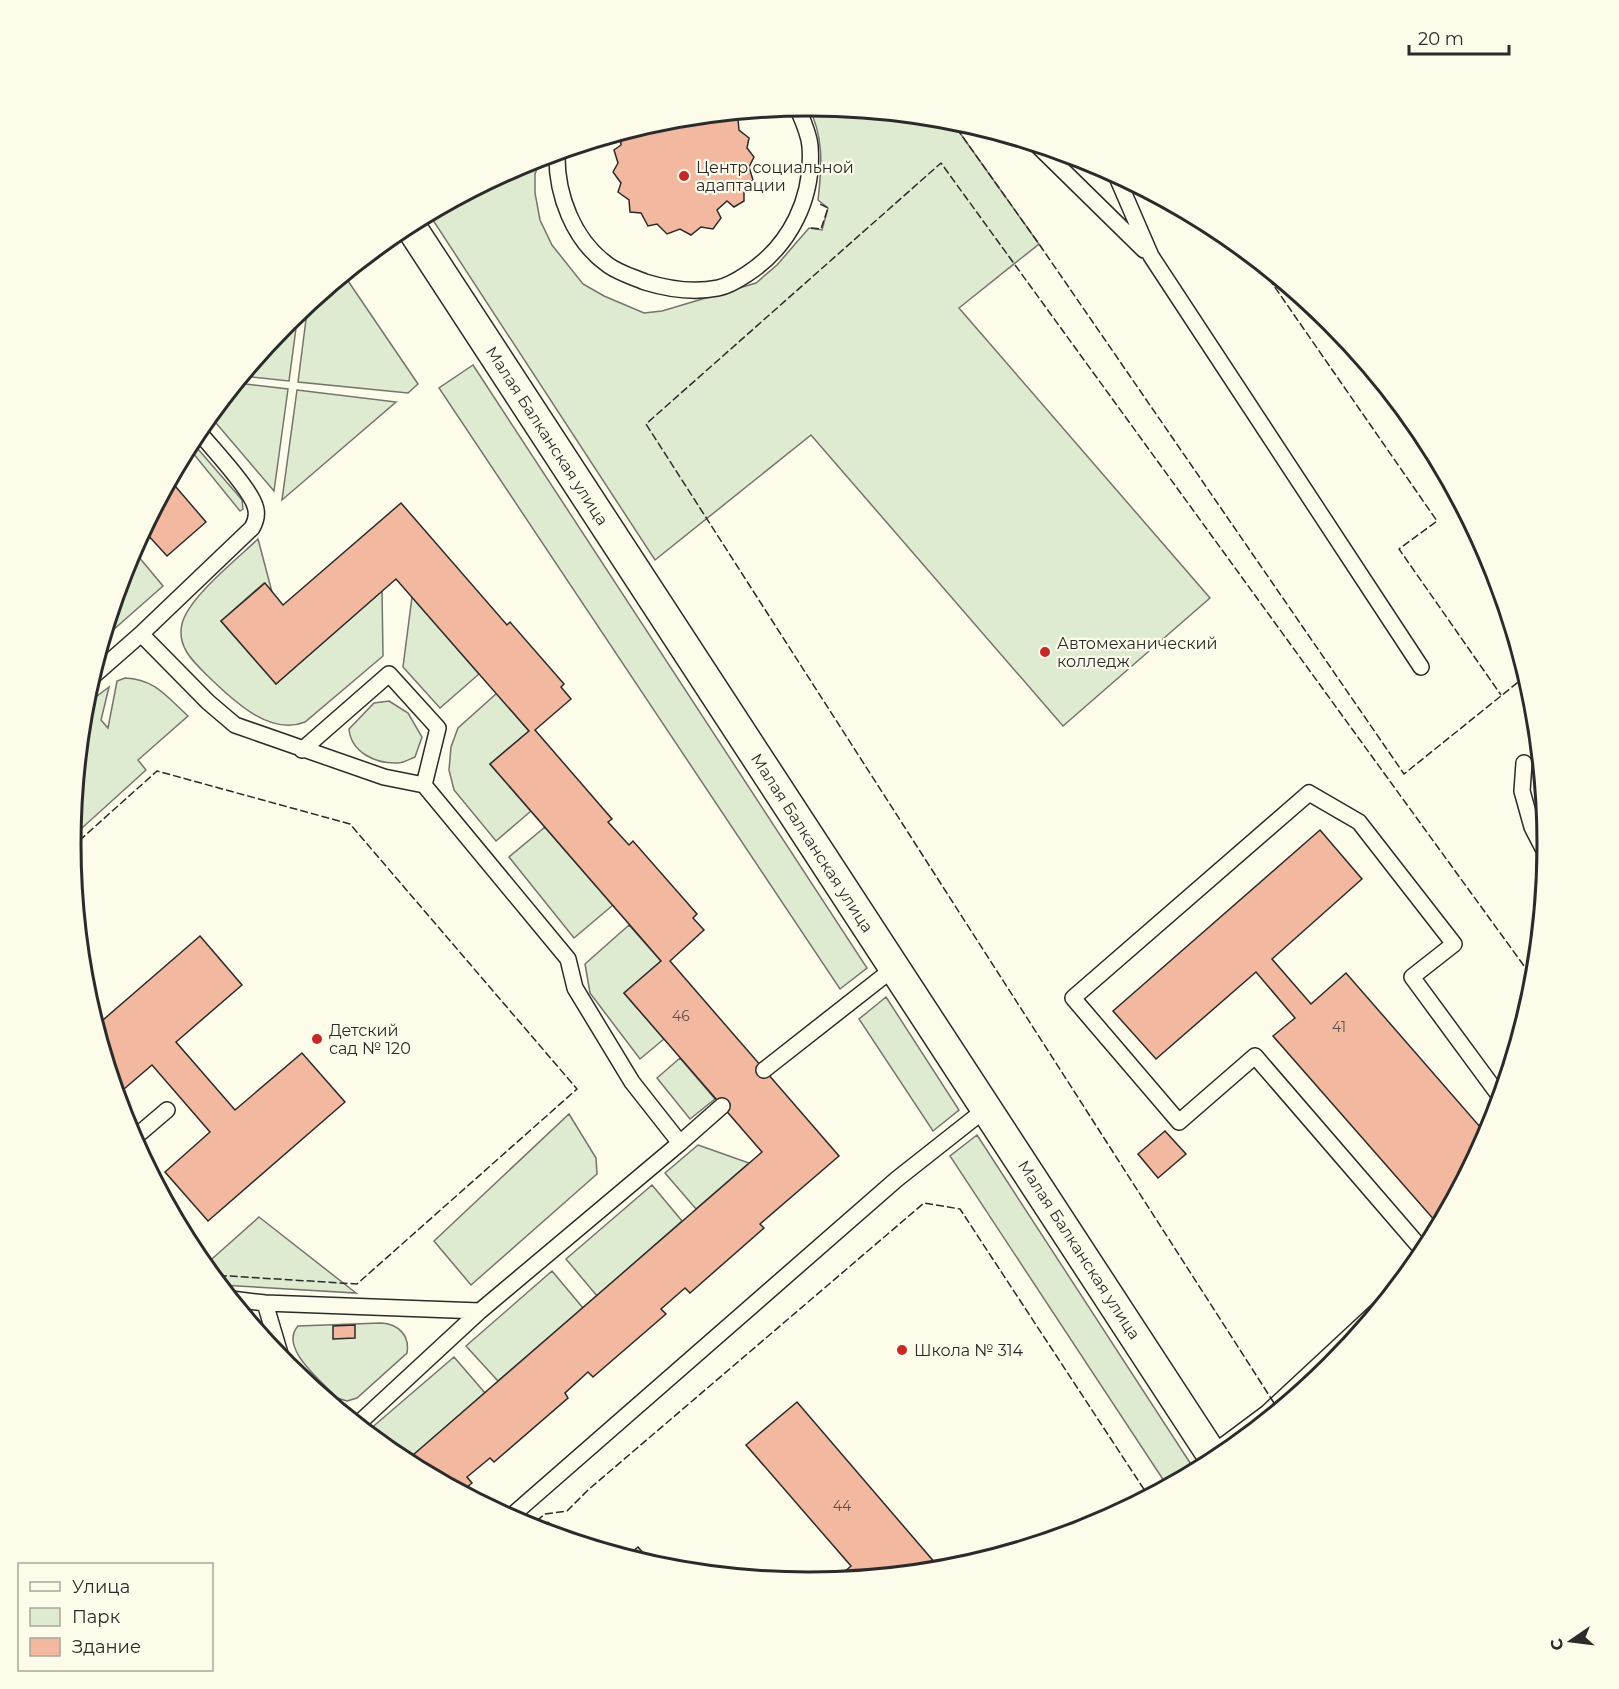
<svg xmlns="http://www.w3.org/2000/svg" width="1619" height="1689" font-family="Montserrat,sans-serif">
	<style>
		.green { fill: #deebd1; stroke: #74746e; stroke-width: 1.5 }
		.building { fill: #f2b8a0; stroke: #2b2b2b; stroke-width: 1.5 }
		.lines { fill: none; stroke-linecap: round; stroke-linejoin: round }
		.lane-casing { stroke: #2b2b2b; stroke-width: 18 }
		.street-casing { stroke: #2b2b2b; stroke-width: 33 }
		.lane { stroke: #fdfbea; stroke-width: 15 }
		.street { stroke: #fdfbea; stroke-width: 30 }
		.fence { stroke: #2b2b2b; stroke-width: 1.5; stroke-dasharray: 8 3; stroke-linecap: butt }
		.wall { stroke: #2b2b2b; stroke-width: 3 }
		.poi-dot { fill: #c62828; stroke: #fdfbea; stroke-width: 2 }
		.labels { text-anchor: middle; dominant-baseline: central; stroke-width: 4.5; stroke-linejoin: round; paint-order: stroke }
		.number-label { font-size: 14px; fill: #5d4e48 }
		.poi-label { font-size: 16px; fill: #2b2b2b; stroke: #fdfbea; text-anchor: start }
		.street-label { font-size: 16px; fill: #2b2b2b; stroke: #fdfbea }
		.rim { fill: none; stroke: #2b2b2b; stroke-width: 3 }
	</style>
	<rect width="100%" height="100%" fill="#fdfbea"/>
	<path class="green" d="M808 106 950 119 1039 244 959 308 1210 598 1063 726 811 435 655 560 429 214 527 162 541 158 535 174V193L540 220 552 245 583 284 604 296 644 313 662 311 756 283 777 265 809 228 822 230 828 208 818 200C822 166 824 136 808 106Z
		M344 275 418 384 408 393 298 382 308 304Z
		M298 313 289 381 243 376 287 322Z
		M473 365 867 968 840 989 439 388Z
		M237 383 288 389 274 491 210 416Z
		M297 390 396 402 282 500Z
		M191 441 237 494 242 500 243 509 240 511 188 447Z
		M258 539 272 592 264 583 221 621 276 684 382 591 383 656 305 722C271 736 235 702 213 681 197 665 176 649 182 624 188 598 237 559 258 539Z
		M133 550 163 586 104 638 127 561Z
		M412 597 479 674 440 708 403 667Z
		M125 678C155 679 167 697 188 716L138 760 146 770 71 838 84 706 109 687 101 720 108 728 117 681Z
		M497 693 529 731 490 764 531 811 496 841 454 790 449 770 451 747 458 728Z
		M389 701 408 713 422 737 415 757C410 759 403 763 398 763 375 764 351 752 349 729L374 703Z
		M545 827 613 905 574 938 509 857Z
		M629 925 661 961 624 993 664 1039 640 1059 590 993 585 964Z
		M886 997 959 1110 933 1131 859 1019Z
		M680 1058 715 1099 690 1119 657 1078Z
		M569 1114 596 1158 597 1174 471 1285 434 1241Z
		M977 1135 1196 1472 1168 1487 950 1156Z
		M698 1145 749 1163 696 1209 665 1173Z
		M652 1185 682 1221 597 1296 566 1259Z
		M259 1217 356 1293 220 1285 204 1266Z
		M552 1271 583 1308 498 1381 466 1346Z
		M381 1323C398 1324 410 1335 407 1353L357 1398 347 1401 337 1398C323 1382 278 1348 298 1326Z
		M454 1357 485 1393 405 1462 378 1442 369 1430Z"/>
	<path class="building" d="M726 114 738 119 739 130 749 138 747 148 754 157 749 167 753 180 744 188V201L734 207 727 201 717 210 721 218 713 229 701 227 691 235 680 229 667 234 657 224 648 226 641 213 630 212 629 200 618 192 621 183 613 172 618 163 614 150 621 145 620 133 666 120Z
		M170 480 206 522 167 556 147 534 137 542Z
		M401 503 507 625 510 622 564 684 561 687 571 699 535 730 612 819 608 822 629 845 633 841 697 914 693 918 704 930 670 961 839 1156 760 1224 764 1228 690 1293 685 1288 661 1309 666 1314 593 1377 588 1372 565 1393 568 1398 494 1462 490 1458 467 1477 472 1483 461 1492 405 1462 762 1152 624 993 661 961 490 764 529 731 396 579 276 684 221 621 265 583 283 605Z
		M1320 830 1362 879 1272 959 1311 1004 1346 973 1488 1136 1446 1213 1436 1222 1273 1036 1295 1018 1256 972 1156 1059 1113 1011Z
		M200 936 242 985 176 1042 235 1110 302 1053 345 1102 208 1221 165 1172 210 1132 152 1065 117 1095 96 1026Z
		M1165 1131 1186 1154 1158 1178 1138 1154Z
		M355 1325V1338L333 1339V1326Z
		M797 1402 942 1571 834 1581 851 1566 746 1445Z
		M638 1547 655 1566 626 1557Z"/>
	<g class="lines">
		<g class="lane-casing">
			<path id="lane" d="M1037 145 1144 250
				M557 153C556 194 573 240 608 265 619 273 633 277 645 282 668 289 694 293 718 288 728 286 738 280 747 274 790 246 814 198 810 146 809 133 802 119 797 107
				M1116 175 1151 256 1421 667
				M198 431C211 447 250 488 255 506 258 514 256 521 252 528L141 634 208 702 235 725 384 777 424 785 568 959 575 988 632 1082 680 1143 480 1311 265 1303 231 1299
				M92 677 141 634
				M302 750 389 674 438 728 424 785
				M1524 763 1522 791 1532 827 1547 856
				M764 1070 894 968
				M133 1139 167 1110
				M680 1143 722 1106
				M1425 1253 1255 1056 1179 1122 1073 998 1309 793 1359 822 1454 944 1412 977 1501 1098
				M265 1303 281 1357 302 1379
				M356 1423 360 1422 480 1311
				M1212 1454 1267 1413 1380 1308
				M509 1518 897 1179 987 1108"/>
		</g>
		<g class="street-casing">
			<path id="street" d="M409 224 1216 1461"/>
		</g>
		<use href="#lane" class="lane"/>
		<use href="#street" class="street"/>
		<path class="fence" d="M950 119 1039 244 1404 774 1527 675
			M811 228 821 229 828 208 818 203
			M1256 260 1437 521 1399 549 1501 695
			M71 848 157 771 350 824 577 1089 357 1284 212 1275
			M1274 1403 646 424 941 163 1535 981
			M528 1528 545 1514 567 1511 588 1490 924 1203 960 1209 1149 1497"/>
		<path class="wall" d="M539 1531 548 1523 554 1530"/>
	</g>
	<g class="poi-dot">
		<circle cx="684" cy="176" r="6"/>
		<circle cx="1045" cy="652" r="6"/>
		<circle cx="317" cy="1039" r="6"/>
		<circle cx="902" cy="1350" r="6"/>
	</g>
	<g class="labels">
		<g class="number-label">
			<text x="681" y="1016">46</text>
			<text x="1339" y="1027">41</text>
			<text x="842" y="1506">44</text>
		</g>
		<g class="poi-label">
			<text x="696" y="167">Центр социальной<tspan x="696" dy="18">адаптации</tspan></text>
			<text x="1057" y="643">Автомеханический<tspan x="1057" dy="18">колледж</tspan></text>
			<text x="329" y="1030">Детский<tspan x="329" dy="18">сад № 120</tspan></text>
			<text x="914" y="1350">Школа № 314</text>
		</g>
		<g class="street-label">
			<text transform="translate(547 436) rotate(57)">Малая Балканская улица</text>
			<text transform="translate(812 843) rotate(57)">Малая Балканская улица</text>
			<text transform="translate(1079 1250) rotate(57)">Малая Балканская улица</text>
		</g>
	</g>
	<path d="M0 0H1619V1689H0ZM81 844a728 728 0 1 1 1456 0a728 728 0 1 1-1456 0Z" fill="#fdfbea" fill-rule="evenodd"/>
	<path class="rim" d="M81 844a728 728 0 1 1 1456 0a728 728 0 1 1-1456 0Z"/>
	<rect x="18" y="1563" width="195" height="108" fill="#fdfbea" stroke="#a9a89e" stroke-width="1.5"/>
	<rect x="30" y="1582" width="30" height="9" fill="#fdfbea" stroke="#a9a89e" stroke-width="1.5"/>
	<text x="72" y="1593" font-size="18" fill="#2b2b2b">Улица</text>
	<rect x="30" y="1608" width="30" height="18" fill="#deebd1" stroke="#a9a89e" stroke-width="1.5"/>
	<text x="72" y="1623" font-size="18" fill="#2b2b2b">Парк</text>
	<rect x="30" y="1638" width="30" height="18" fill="#f2b8a0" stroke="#a9a89e" stroke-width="1.5"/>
	<text x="72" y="1653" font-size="18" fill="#2b2b2b">Здание</text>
	<g transform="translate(1571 1641) rotate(256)" stroke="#fdfbea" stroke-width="4.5" paint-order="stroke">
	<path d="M0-4.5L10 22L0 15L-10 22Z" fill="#2b2b2b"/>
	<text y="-9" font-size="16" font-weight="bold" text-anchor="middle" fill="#2b2b2b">С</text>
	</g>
	<path d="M1409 45v9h100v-9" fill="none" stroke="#2b2b2b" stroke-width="3"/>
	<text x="1418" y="45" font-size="18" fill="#2b2b2b" stroke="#fdfbea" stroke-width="4.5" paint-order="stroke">20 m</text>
</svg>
